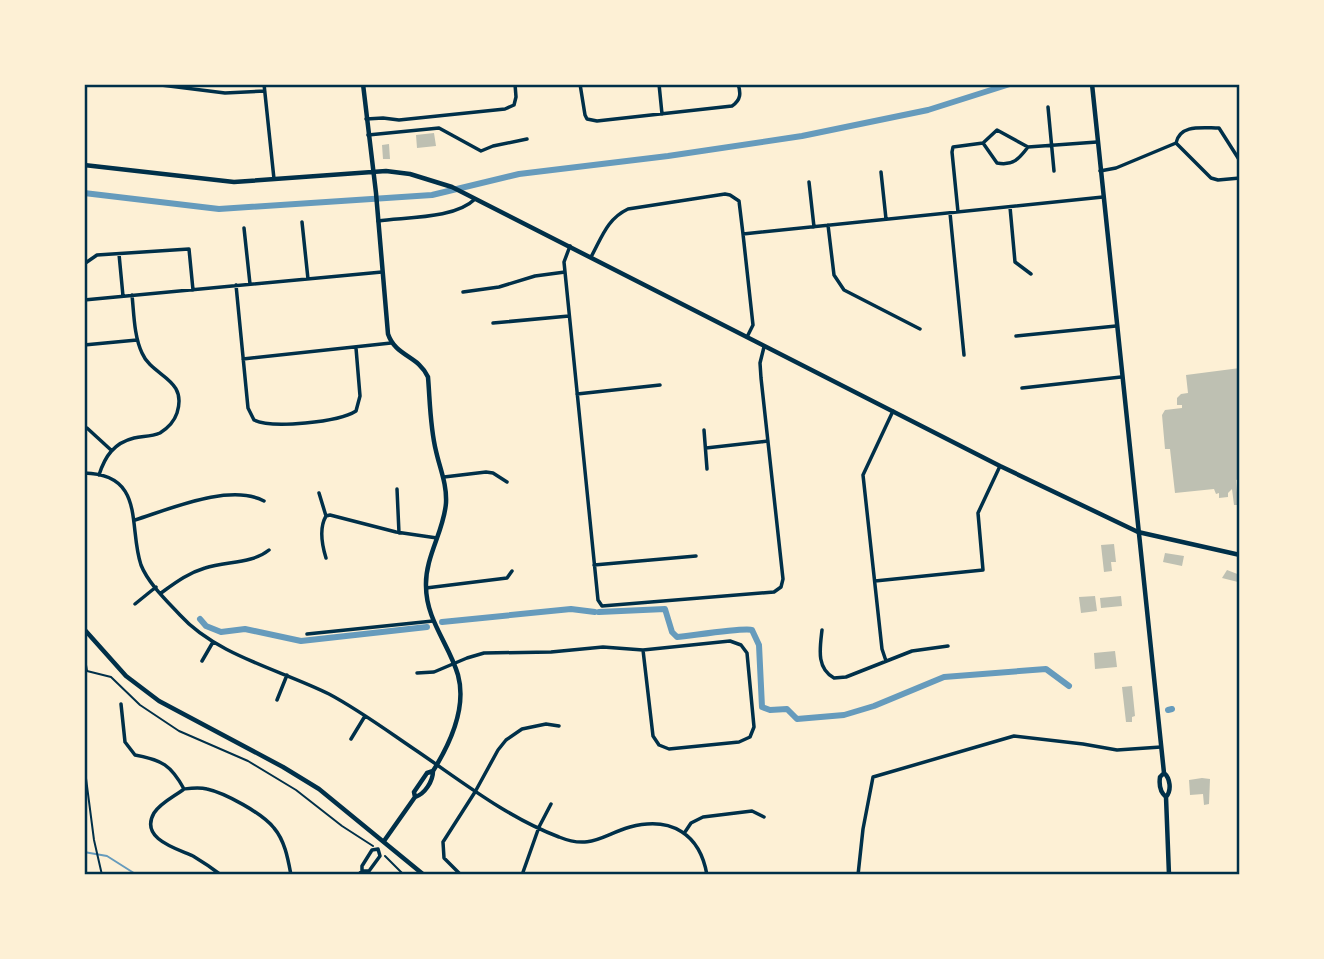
<svg xmlns="http://www.w3.org/2000/svg" width="1324" height="959" font-family="'Libre Baskerville',serif">
	<style>
		.lines { fill: none; stroke-linecap: round; stroke-linejoin: round }
		.stream { stroke: #669bbc; stroke-width: 2 }
		.canal { stroke: #669bbc; stroke-width: 6 }
		.building { fill: #bec0b2 }
		.path { stroke: #003049; stroke-width: 2 }
		.minor { stroke: #003049; stroke-width: 3.5 }
		.tertiary { stroke: #003049; stroke-width: 4.5 }
		.secondary { stroke: #003049; stroke-width: 4.5 }
		.neatline { fill: none; stroke: #003049; stroke-width: 2.5 }
	</style>
	<rect width="100%" height="100%" fill="#fdf0d5"/>
	<g class="lines">
		<path class="stream" d="M84 852 107 856 137 875"/>
		<path class="canal" d="M84 193 219 209 432 195 519 174 668 156 802 136 928 110 1010 84
			M599 612 665 609 672 632 677 637C690 636 745 627 752 630L759 645 762 707 770 710 787 709 797 719 844 715 874 706 944 677 1046 669 1069 686
			M200 619 206 626 221 632 245 629 301 641 427 627
			M442 622 571 609 595 612
			M1168 710 1172 709"/>
	</g>
	<path class="building" d="M434 133 436 146 417 148 416 135Z
		M389 144 390 159H383L382 145Z
		M1240 368V479L1236 480 1238 505H1234L1232 489 1228 493V497L1219 498V493L1216 494 1214 489 1175 493 1170 449H1165L1162 415 1165 410 1182 408V405H1177V398L1181 394 1188 393 1186 375Z
		M1114 544 1116 562H1111L1112 571 1104 572 1101 545Z
		M1165 553 1184 556 1182 566 1163 562Z
		M1227 570 1240 575 1238 582 1222 578Z
		M1095 596 1097 611 1081 613 1079 597Z
		M1121 596 1122 606 1101 608 1100 598Z
		M1115 651 1117 667 1095 669 1094 653Z
		M1132 686 1135 716 1132 717V722H1126L1122 687Z
		M1202 778 1210 779 1209 804 1204 805 1203 794 1190 795 1189 780Z"/>
	<g class="lines">
		<path class="path" d="M84 653 87 671 111 677 140 705 179 731 248 761 296 790 342 826 373 846
			M84 726V763L94 840 102 875
			M385 856 404 875"/>
		<path class="minor" d="M153 84 225 93 265 91
			M264 84 274 179
			M580 84 585 115 587 119 597 121 732 106C741 100 741 93 738 84
			M659 84 662 114
			M1048 107 1054 171
			M366 119 383 118 399 120 505 109 514 105 516 97 515 84
			M368 135 439 128 481 151 493 146 527 139
			M983 143 997 163C1013 166 1019 159 1028 147
			M1240 161 1219 128C1202 128 1180 124 1176 143L1211 178 1218 180 1240 178
			M1100 171 1116 168 1176 143
			M881 172 886 219
			M809 182 814 227
			M1010 207 1015 262 1031 274
			M958 212 952 152 953 147 983 143 997 130 1028 147 1097 142
			M950 213 964 355
			M378 221C406 217 455 219 475 199
			M302 222 308 279
			M828 225 834 275 844 290 920 329
			M244 228 250 284
			M743 234 753 325 747 337
			M570 246 564 262 598 600 602 606 774 592 781 587 783 579 761 378 760 363 764 347
			M119 254 123 296
			M591 257C602 237 607 219 628 209L725 194 730 195 739 201 743 234 1103 197
			M84 264 97 255 189 249 193 290
			M236 285 248 408 254 420C272 429 339 422 356 411L360 396 356 348
			M463 292 499 287 535 276 565 272
			M84 300 382 272
			M493 323 569 316
			M1016 336 1116 326
			M84 345 137 340
			M243 359 391 343
			M1022 388 1121 377
			M577 394 660 385
			M87 428 111 450
			M704 430 707 469
			M706 448 768 441
			M84 473C146 474 128 527 141 565 148 583 167 601 180 615 216 655 281 670 329 694 359 710 386 730 414 749 460 780 506 817 559 837 591 850 602 835 630 827 671 816 700 834 707 875
			M99 475C105 456 114 443 134 438 143 436 151 437 160 433 168 428 174 422 177 413 188 378 152 377 142 353 134 336 134 314 132 295
			M444 477 486 472 493 473 507 482
			M397 489 399 533
			M319 493 326 516
			M135 520C170 509 230 483 264 501
			M326 558C322 545 319 528 326 516L330 515 396 532 437 538
			M594 565 696 556
			M875 581 983 570 978 513 1000 466
			M426 588 507 578 512 571
			M161 593C175 583 188 573 205 568 226 561 252 564 269 550
			M135 604 156 587
			M822 630C820 648 816 668 834 678L846 677 912 651 948 646
			M307 634 433 621
			M202 661 213 642
			M886 661 882 649 863 475 893 411
			M417 673 434 672 467 658 484 653 551 652 603 647 643 650 730 641 741 645 747 653 754 727 750 737 739 742 669 749 659 745 653 736 643 650
			M277 700 287 675
			M121 704 125 742 135 755C162 760 171 765 184 789 192 788 199 787 207 789 225 793 262 813 274 828 285 841 288 859 291 875
			M351 739 365 716
			M184 789C175 796 160 803 154 813 139 839 178 849 193 856 203 862 212 868 221 875
			M685 832 691 823 703 817 752 811 764 817
			M358 875 362 871H369L380 856 378 849 372 850 362 866V871
			M461 875 444 858 443 842 475 792 498 750 506 740 522 729 546 724 559 726
			M522 875 539 827 551 804
			M858 875 863 829 873 777 1014 736 1083 744 1117 750 1161 747"/>
		<path class="tertiary" d="M363 84 376 193 388 334C396 357 418 355 428 377 430 401 430 427 436 451 440 469 447 484 446 503 444 531 425 557 426 586 426 620 449 644 458 675 467 708 450 744 433 771
			M84 165 234 182 386 171 410 174 452 187 1000 466 1138 532 1240 555
			M384 841 415 797C425 794 433 781 433 771L427 773 414 792 415 797"/>
		<path class="secondary" d="M1092 84 1164 773C1170 778 1172 790 1166 797L1169 875
			M84 629 126 676 159 701 283 767 319 789 424 875
			M1164 773 1160 777C1159 784 1160 792 1166 797"/>
	</g>
	<rect width="1324" height="959" fill="none" stroke="#fdf0d5" stroke-width="172"/>
	<rect x="86" y="86" width="1152" height="787" class="neatline"/>
</svg>
